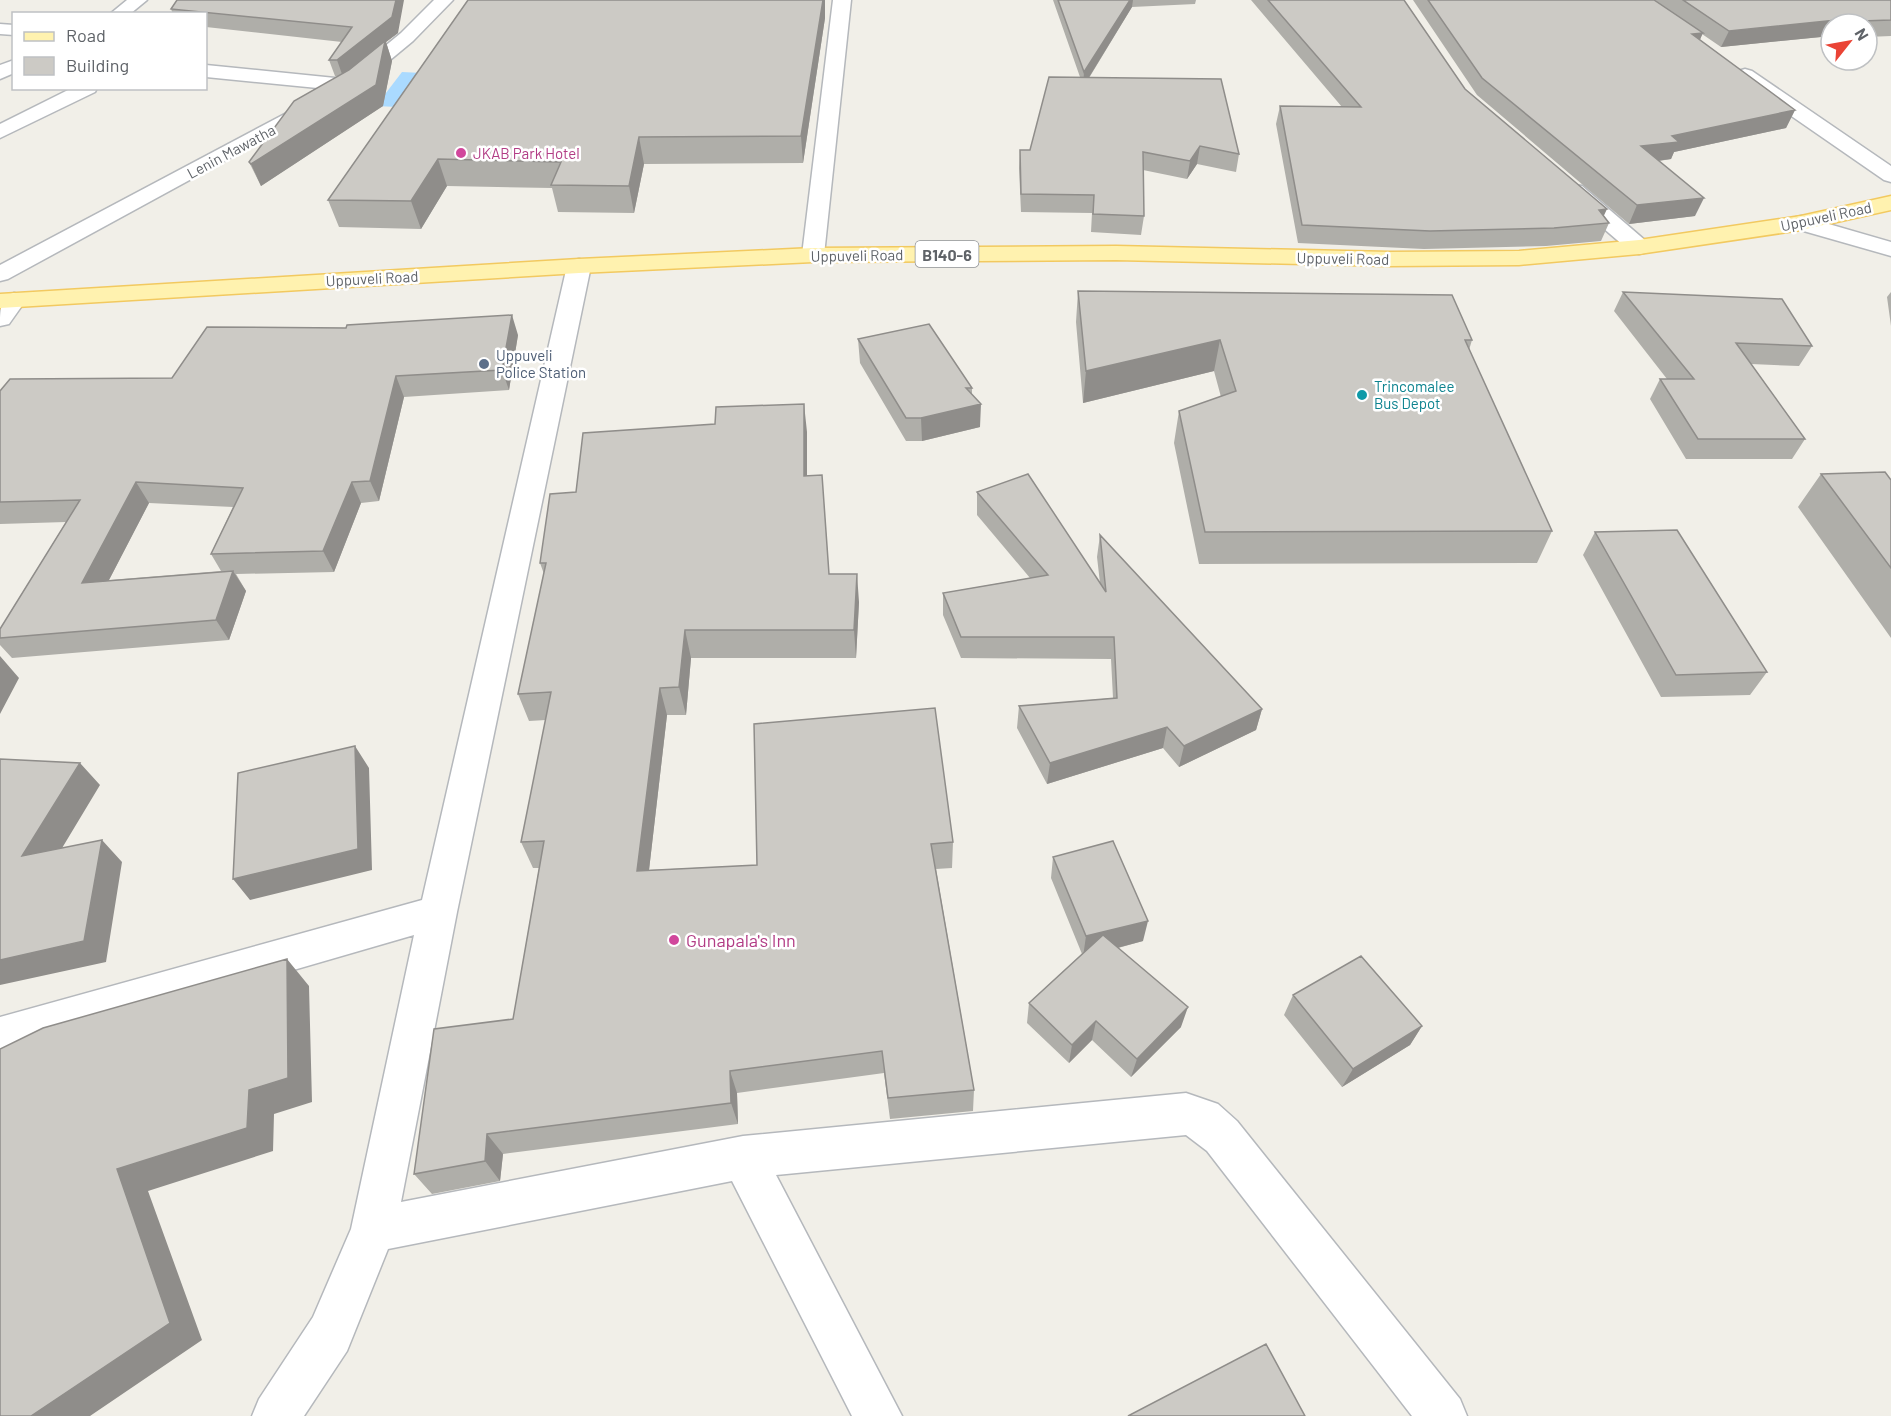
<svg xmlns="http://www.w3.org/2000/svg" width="1891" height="1416" font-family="Barlow,sans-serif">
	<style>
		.water { fill: #aadaff }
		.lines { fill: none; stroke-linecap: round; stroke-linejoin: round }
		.minor-casing { stroke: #b5b8bc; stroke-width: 3 }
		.major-casing { stroke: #f2c960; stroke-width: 3 }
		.minor { fill: #fff; fill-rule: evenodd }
		.major { fill: #fff2af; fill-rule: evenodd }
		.wall { fill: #afaea9; fill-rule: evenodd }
		.shaded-wall { fill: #8f8d8a }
		.building { fill: #cccac5; stroke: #8f8d8a; stroke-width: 1.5 }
		.hotel-dot { fill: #d1479c; stroke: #fff; stroke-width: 2 }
		.service-dot { fill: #5c6f8a; stroke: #fff; stroke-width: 2 }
		.culture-dot { fill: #0f9aa8; stroke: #fff; stroke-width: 2 }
		.labels { text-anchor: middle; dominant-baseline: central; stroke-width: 5; stroke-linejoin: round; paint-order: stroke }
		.far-street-label { font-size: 15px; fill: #5f6368; stroke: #fff }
		.far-hotel-label { font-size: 15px; fill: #b23c85; stroke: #fff; text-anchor: start }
		.far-service-label { font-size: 15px; fill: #4e5e75; stroke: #fff; text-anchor: start }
		.far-culture-label { font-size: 15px; fill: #0d838f; stroke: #fff; text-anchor: start }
		.shield { fill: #fff; stroke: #8f9295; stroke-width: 1.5 }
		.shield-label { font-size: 16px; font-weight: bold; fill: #5f6368 }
		.hotel-label { font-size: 18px; fill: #b23c85; stroke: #fff; text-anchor: start }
	</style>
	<rect width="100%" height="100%" fill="#f1efe8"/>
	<path class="water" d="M402 72 443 74 419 108 376 106Z"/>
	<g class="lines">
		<g class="minor-casing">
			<path id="minor" d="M127 0H147L130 14H110Z
				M434 0H453L413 41 355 89 348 91 206 77V65L345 79 401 33Z
				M833 0H851L824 255 821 260 813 262 805 260 802 255Z
				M0 24 14 25V35L0 34Z
				M14 60V73L0 79V65Z
				M1745 69 1752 71 1891 166V182L1884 180 1738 79 1736 75 1738 71Z
				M72 88H97L95 92 0 138V124Z
				M313 99 320 101 323 105 320 109 8 279 0 281V265Z
				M1574 185 1582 186 1647 242 1650 247 1647 252 1639 254 1631 252 1566 196 1563 191 1566 186Z
				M1801 216 1891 242V256L1793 228 1790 223 1793 218Z
				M579 259 587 261 591 266 457 912 401 1202 743 1136 1186 1093 1218 1104 1237 1121 1460 1399 1467 1416H1412L1207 1151 1186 1135 776 1175 902 1416H852L732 1181 388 1249 347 1351 304 1416H252L259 1399 313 1317 351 1229 414 935 0 1055V1017L422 900 567 266 571 261Z
				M14 293 22 295 26 300 9 324 0 326C0 311 0 297 14 293Z"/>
		</g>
		<g class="major-casing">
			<path id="major" d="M1891 196V210L1801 230 1639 254 1519 265 1390 266 1116 260 813 262 579 273 0 308V294L579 259 813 248 1116 246 1390 252 1519 251 1639 240 1801 216Z"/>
		</g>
		<use href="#minor" class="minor"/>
		<use href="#major" class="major"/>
	</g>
	<path class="wall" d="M177 0 398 33 386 42 392 61 383 106 261 186 249 162 338 76H335L329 60 342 42 206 27V14H173L171 9Z
		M468 0H825V18L803 163 644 164 634 213 558 212 552 188 447 186 421 229 339 227 328 200Z
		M1053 0H1196L1195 4 1132 7 1089 78 1239 154 1236 172 1197 164 1187 179 1143 170 1144 216 1141 235 1091 232 1092 213 1021 212 1019 168 1020 150H1030L1080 77Z
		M1251 0H1404L1465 89 1604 216 1609 223 1601 241 1546 246 1424 249 1298 243 1276 124 1280 106 1342 107Z
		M1413 0H1891V36L1867 37V24H1831V36L1721 47 1702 34 1700 40 1795 110 1786 128 1674 152 1671 159 1659 161 1695 216 1629 224 1477 95Z
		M1078 291 1472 340 1469 350 1552 531 1537 563 1199 564 1174 443 1179 411 1221 397 1214 371 1083 403 1076 322Z
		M1623 292 1812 346 1799 366 1751 364 1805 439 1792 459H1686L1650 399 1660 379H1667L1614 311Z
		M1891 292V326L1887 297Z
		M518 335 509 390 404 397 379 501 361 503 334 572 236 574 246 591 229 640 12 658 0 645V629L66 522 0 524V391L172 378ZM149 503 233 507 211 554 221 571 109 580Z
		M858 339 972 388V394L980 427 922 441H906L860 363Z
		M807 432V476L824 503 829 574 859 602 856 658H691L686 715H667L649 870 757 865 754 724 953 842 952 868 936 869 974 1090 973 1111 890 1119 884 1073 737 1093 738 1124 503 1154 500 1181 432 1194 414 1174 513 1019 539 868H533L521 842 546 720 529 721 518 694 544 574 540 563 576 492Z
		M1821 474 1891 480V638L1798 507Z
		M977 492 1100 583 1097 557 1100 535 1262 709 1256 730 1179 767 1163 748 1047 784 1017 728 1019 706 1113 698 1111 659 961 658 943 615V593L1030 578 977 515Z
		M1595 532 1767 672 1750 695 1661 697 1583 555Z
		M1053 857 1143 941 1118 948 1181 1027 1131 1077 1092 1040 1069 1063 1027 1023 1029 1003 1082 954 1051 878Z
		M1293 995 1422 1026 1410 1045 1342 1087 1284 1015Z"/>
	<path class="shaded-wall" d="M396 0H404L398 33 386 42 392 61 383 106 261 186 251 164 343 77 337 60Z
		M817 0H825V18L803 163 801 136Z
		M1130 0H1133L1132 7 1083 87 1084 72Z
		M1856 18 1853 24H1831V36L1721 47 1729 31Z
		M1703 33 1695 50 1692 34Z
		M1795 110 1786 128 1674 152 1671 159 1633 164 1641 146 1672 136Z
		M639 137 644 164 634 213 629 186Z
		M1200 146 1197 164 1187 179 1190 161Z
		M438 159 447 186 421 229 411 201Z
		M1704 198 1695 216 1629 224 1637 205Z
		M1607 209 1600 224 1599 210Z
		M512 315 518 335 509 390 502 370Z
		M1220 340 1214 371 1083 403 1086 371Z
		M396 376 404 397 379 501 370 481Z
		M804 404 807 432V505L804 476Z
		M981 404 980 427 922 441 921 418Z
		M136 482 149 503 97 603 82 583Z
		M352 482 361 503 334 572 323 551Z
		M233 571 246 591 229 640 216 620Z
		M857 574 859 602 856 658 854 630Z
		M685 630 691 658 686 715 679 687Z
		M0 656 19 678 0 714Z
		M660 688 667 715 646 896 637 871Z
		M1262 709 1256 730 1179 767 1184 746Z
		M1167 727 1163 748 1047 784 1050 763Z
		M355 746 369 768 372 870 250 900 233 879Z
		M80 763 100 785 44 878 22 856Z
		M102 840 122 862 106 962 0 985V960Z
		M1148 921 1143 941 1083 957 1086 936Z
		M287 959 309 986 312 1102 274 1114 273 1151 148 1191 202 1340 90 1416H31L117 1169Z
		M1188 1007 1181 1027 1131 1077 1137 1059Z
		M1096 1021 1092 1040 1069 1063 1072 1045Z
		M1422 1026 1410 1045 1342 1087 1353 1069Z
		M730 1071 737 1093 738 1124 731 1103Z
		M487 1134 503 1154 500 1181 485 1161Z"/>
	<path class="building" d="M177 0H396L392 17 337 60H329L352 27 171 9Z
		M468 0H823L801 136 639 137 629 186 551 185 561 162 438 159 411 201 328 200Z
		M1058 0H1130L1084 72Z
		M1268 0H1404L1465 89 1607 209 1599 210 1609 223 1554 228 1430 231 1302 225 1280 106 1361 107Z
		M1428 0H1654L1703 33 1692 34 1795 110 1672 136 1679 142 1641 146 1704 198 1637 205 1482 78Z
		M1683 0H1891V20L1861 21 1856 18 1729 31Z
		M385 41 376 85 251 164 249 162 294 101 349 70Z
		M1049 77 1221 79 1239 154 1200 146 1190 161 1143 152 1144 216 1093 214 1094 195 1021 194 1020 150H1030Z
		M1078 291 1452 295 1472 340H1465L1552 531 1205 532 1179 411 1236 391 1220 340 1086 371Z
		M1623 292 1782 299 1812 346 1736 343 1805 439H1698L1660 379H1694Z
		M512 315 502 370 396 376 370 481 352 482 323 551 211 554 243 488 136 482 82 583 233 571 216 620 0 638V629L80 500 0 502V391L10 379 172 378 207 327 346 328 347 325Z
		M929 324 972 388H966L981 404 921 418H906L858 339Z
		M804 404V476L822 475 829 574H857L854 630H685L679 687 660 688 637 871 757 865 754 724 935 708 953 842 931 844 974 1090 888 1098 882 1051 730 1071 731 1103 487 1134 485 1161 414 1174 434 1029 513 1019 544 841 521 842 551 692 518 694 546 563H540L550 494 576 492 583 433 715 424 716 407Z
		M1885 472 1891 480V568L1821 474Z
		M1028 474 1106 592 1100 535 1262 709 1184 746 1167 727 1050 763 1019 706 1117 698 1114 637H961L943 593 1048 575 977 492Z
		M1677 530 1767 672 1676 675 1595 532Z
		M355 746 358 849 233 879 238 773Z
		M0 759 80 763 22 856 102 840 84 941 0 960Z
		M1113 841 1148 921 1086 936 1053 857Z
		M1103 935 1188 1007 1137 1059 1096 1021 1072 1045 1029 1003Z
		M1361 956 1422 1026 1353 1069 1293 995Z
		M287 959 288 1078 249 1090 247 1128 117 1169 170 1323 31 1416H0V1049L43 1028Z
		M1266 1344 1305 1416H1128Z"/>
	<g class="hotel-dot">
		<circle cx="461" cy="153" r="6"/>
		<circle cx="674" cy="940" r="6"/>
	</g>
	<circle class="service-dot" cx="484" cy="364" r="6"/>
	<circle class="culture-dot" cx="1362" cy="395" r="6"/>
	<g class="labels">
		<g class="far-street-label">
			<text transform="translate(231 151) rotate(-28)">Lenin Mawatha</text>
			<text transform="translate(1826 216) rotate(-12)">Uppuveli Road</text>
			<text transform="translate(857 255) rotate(-1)">Uppuveli Road</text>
			<text transform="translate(1343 258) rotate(1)">Uppuveli Road</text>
			<text transform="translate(372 278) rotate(-3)">Uppuveli Road</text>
		</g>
		<g class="far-hotel-label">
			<text x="473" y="153">JKAB Park Hotel</text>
		</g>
		<g class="far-service-label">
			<text x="496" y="355">Uppuveli<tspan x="496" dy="17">Police Station</tspan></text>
		</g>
		<g class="far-culture-label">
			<text x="1374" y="386">Trincomalee<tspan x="1374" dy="17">Bus Depot</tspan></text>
		</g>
		<rect class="shield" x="915.5" y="241" width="63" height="26" rx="4.5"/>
		<g class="shield-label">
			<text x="947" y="254">B140-6</text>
		</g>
		<g class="hotel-label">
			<text x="686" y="940">Gunapala's Inn</text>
		</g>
	</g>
	<rect x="12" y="12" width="195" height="78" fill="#ffffff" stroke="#bfc1c3" stroke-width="1.5"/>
	<rect x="24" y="32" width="30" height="9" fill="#fff2af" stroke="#bfc1c3" stroke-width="1.5"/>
	<text x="66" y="42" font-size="18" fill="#5f6368">Road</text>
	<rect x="24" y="57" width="30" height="18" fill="#cccac5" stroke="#bfc1c3" stroke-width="1.5"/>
	<text x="66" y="72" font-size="18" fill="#5f6368">Building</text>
	<g transform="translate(1849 42) rotate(59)"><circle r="28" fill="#ffffff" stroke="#bfc1c3" stroke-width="1.5"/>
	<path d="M0-4.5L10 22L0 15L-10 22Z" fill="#ea4335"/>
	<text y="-9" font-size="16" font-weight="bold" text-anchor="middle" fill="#5f6368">N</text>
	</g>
</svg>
